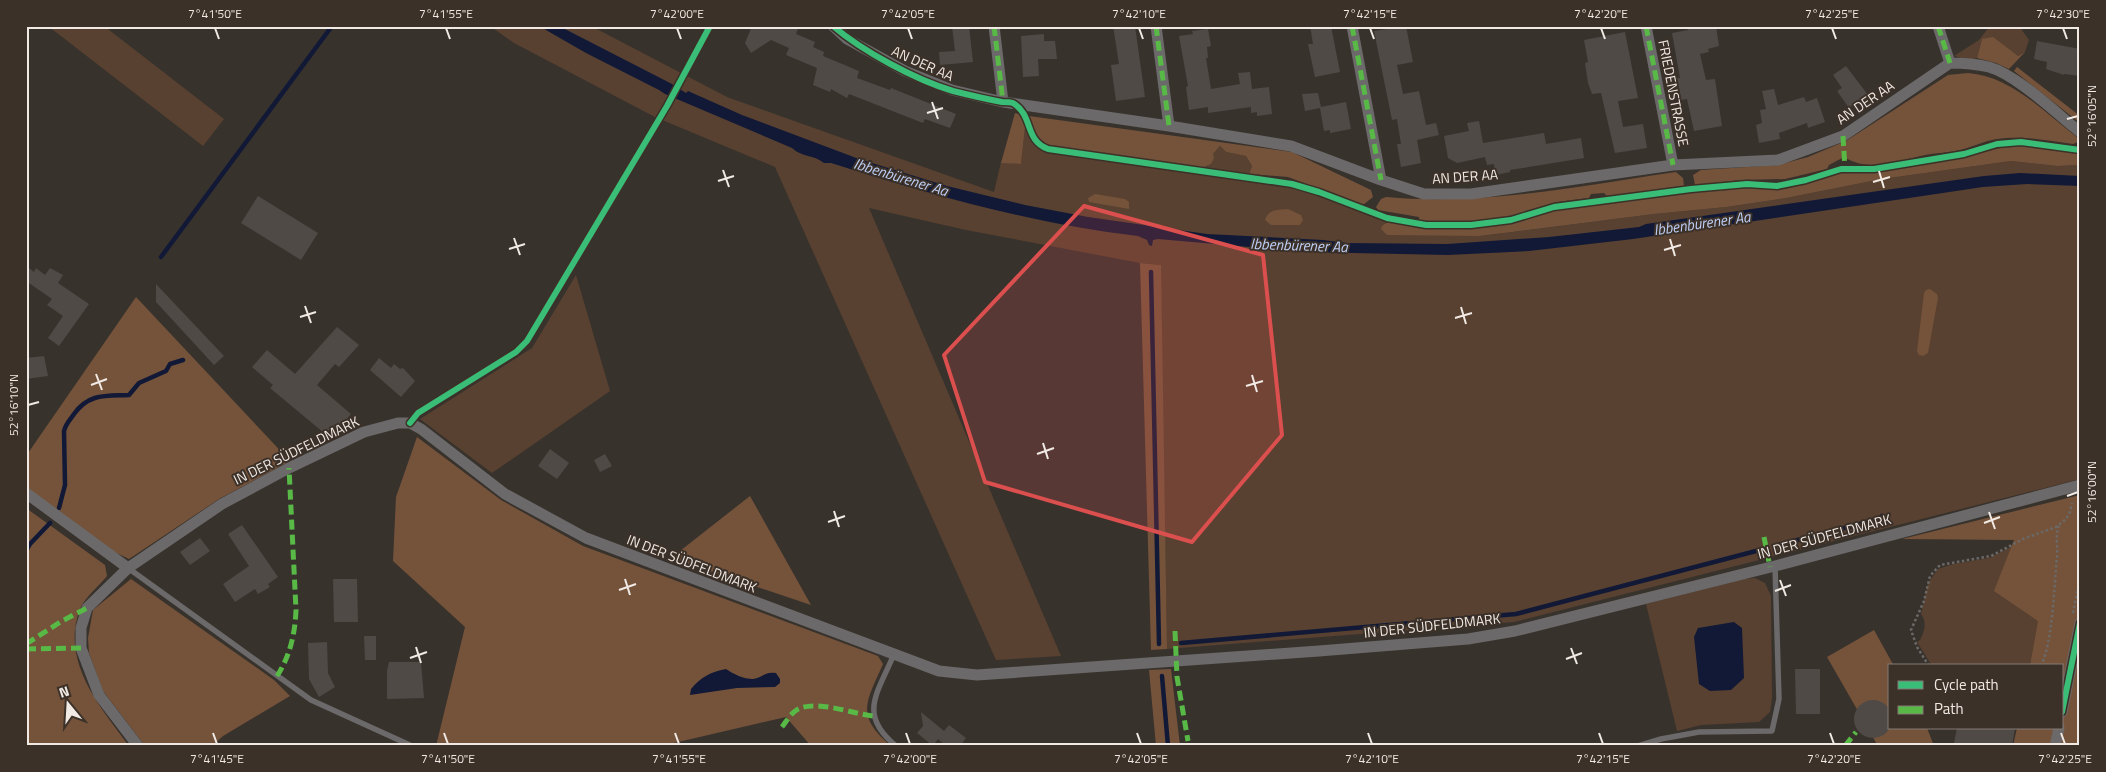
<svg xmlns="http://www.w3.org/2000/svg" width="2106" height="772" font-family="'Titillium Web',sans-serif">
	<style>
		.green { fill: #584130 }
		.forest { fill: #75533a }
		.water { fill: #111937 }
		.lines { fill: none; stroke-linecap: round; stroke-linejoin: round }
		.stream { stroke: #111937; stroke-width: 4.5 }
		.building { fill: #4f4a46 }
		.path { stroke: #6b6968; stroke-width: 2.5; stroke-dasharray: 2.5 2.5; stroke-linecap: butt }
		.lane { stroke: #6b6969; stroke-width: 5.5 }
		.street { stroke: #6b6969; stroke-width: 11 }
		.quiet { stroke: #58b947; stroke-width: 5; stroke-dasharray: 10 5; stroke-linecap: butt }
		.cycleway-casing { stroke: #3c3129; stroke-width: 9 }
		.cycleway { stroke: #3abd76; stroke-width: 6 }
		.marked { fill: #db4f4e; fill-opacity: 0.2; stroke: #db4f4e; stroke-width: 4; stroke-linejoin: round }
		.ticks { fill: none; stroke: #f0e9e4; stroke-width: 2 }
		.labels { text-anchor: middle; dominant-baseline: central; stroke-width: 4; stroke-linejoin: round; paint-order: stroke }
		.street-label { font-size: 14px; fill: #f0e9e4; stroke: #3c3129 }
		.water-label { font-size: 15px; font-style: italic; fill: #bdcef5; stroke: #3c3129 }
		.neatline { fill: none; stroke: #f0e9e4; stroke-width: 2 }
		.ticks-label { font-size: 12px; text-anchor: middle; fill: #f0e9e4 }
	</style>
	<rect width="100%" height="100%" fill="#38322d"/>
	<path class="green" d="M48 26H104L224 119 203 146Z
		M490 26H591L727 97 994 192 1001 162 1021 164 1025 128H1027C1031 142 1035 148 1049 153L1294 187 1389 221 1385 223 1481 236 1654 214 1726 207 1786 198 1882 179 2011 161 2057 166 2080 165V479L1514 622 1167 649 1160 265 1140 263 966 230 869 208 1061 656 996 660 775 167 655 117 514 43Z
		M1990 26H2019L2029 40 2025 52 2018 56 1982 39 1977 58 1970 60 1954 56 1979 40Z
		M1220 146 1226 152 1246 156 1252 166 1249 174 1202 168 1211 164 1213 154Z
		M576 275 610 391 492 473 420 419 532 348Z
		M2048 534 2036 666H1932L1917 642 1920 640C1925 630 1927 623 1921 614L1928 583 1938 569 1953 564 1989 558 2020 542Z
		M1755 578 1765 583 1771 596 1772 698 1770 712 1759 722 1701 725 1677 731 1646 604 1744 579Z"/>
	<path class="forest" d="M1993 37 2018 56 2025 52 2009 69 1996 63 1977 58 1982 39Z
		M2017 67 2080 116V123L2014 71Z
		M1968 73C2011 76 2045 113 2078 138V142L2073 144C2047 141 2023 135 1997 139 1983 141 1970 148 1956 151 1946 153 1935 153 1925 155 1897 161 1870 173 1844 157L1829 165 1827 169 1785 179 1741 180 1695 185 1693 175 1701 170 1778 165 1808 157 1846 141 1948 75Z
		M1015 113 1022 115 1027 128H1025L1021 164 1001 163Z
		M1029 116 1292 152 1371 190 1373 197 1363 205 1288 177 1249 174 1252 166 1246 156 1226 152 1220 146 1213 154 1214 158 1211 164 1202 168 1046 146 1036 135Z
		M2008 146H2028L2080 154V165L2057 166 2011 161 1882 179 1786 198 1726 207 1654 214 1480 236 1387 235 1381 229 1382 226 1389 221 1439 228H1472L1509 224 1554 210 1715 188 1750 185 1779 188 1804 184 1844 172H1875L1960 158Z
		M1676 172 1683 178 1684 186 1607 196 1604 193 1591 194 1589 198 1557 202 1510 217 1480 221H1419V217L1378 210 1376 207 1381 199 1386 197C1484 206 1579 186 1676 172Z
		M1095 194 1125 199 1129 202V209L1089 202 1088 198Z
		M1288 209 1301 215 1303 220 1300 225H1271L1265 220C1268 209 1278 210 1288 209Z
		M1140 263 1161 265 1167 649 1151 650Z
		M1930 289 1937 294 1938 298 1928 353 1923 356 1919 355 1917 351 1924 293 1926 290Z
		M136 297 290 461 219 499 129 559 104 547 26 487V456Z
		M417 437 501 500 583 546 878 656 883 664C866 703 855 715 891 746H811L786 717 661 746H436L465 627 393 561 396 497Z
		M2080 495V746H2013L2017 728H2062V666H2030L2038 621 1994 591 2014 540 1902 539Z
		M750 496 811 605 671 558Z
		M26 508 105 565 107 576C99 586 85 597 80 609 60 661 100 707 129 746H26Z
		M131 579 274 680 290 696 223 736 212 746H145L103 691 89 653 88 638 93 610Z
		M1874 630 1894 666H1890V728H1927L1934 746H1878L1827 657Z
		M1171 669 1180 746H1156L1149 670Z"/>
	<path class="water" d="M539 26H559L672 84 686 93 688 91 742 115 859 159 947 186 1025 205 1088 217 1207 234 1323 240 1347 243 1447 244 1549 237 1639 227 1646 224 1984 176 2020 173 2080 176V186L2027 184 1983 187 1633 239 1529 251 1448 255 1305 252 1158 239 1153 240 1152 246 1149 245 1147 240 1138 236C1033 224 932 195 831 163H824C813 154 803 158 792 148L665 94 659 90 586 53Z
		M1734 622 1742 628 1744 678 1731 690 1710 691 1699 684 1694 637 1698 628Z
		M726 669C733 674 744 679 753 679 763 678 764 671 776 673L780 679V683L775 687 737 688 690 695 691 689C701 677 710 672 726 669Z"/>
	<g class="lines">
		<path class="stream" d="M161 257 332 26
			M1151 272 1159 644
			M59 508 65 485 64 431C66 423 70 420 74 414 89 393 106 396 129 395L139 383 166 371 170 364 183 360
			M1778 545 1879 519 1882 516
			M26 551 30 544 50 523
			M1181 643 1516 614 1756 551
			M1162 676 1168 746"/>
	</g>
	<path class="building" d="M752 26H799L796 34 815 42 813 47 824 52 823 56 859 71 857 78 890 90 891 88 956 114 950 128 925 119 923 123 849 94 847 98 831 89 830 92 813 85 817 68 786 55 789 48 771 40 751 53 745 43Z
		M952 26H969L973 62 940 65 939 52 955 51Z
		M1113 26H1135L1145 97 1116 101 1111 65 1119 64Z
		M1310 26H1331L1340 72 1315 77 1308 44H1313Z
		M1406 26 1413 62 1397 65 1403 94 1419 91 1426 125 1436 123 1439 135 1417 140 1421 163 1401 167 1397 144H1401L1397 119 1392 120 1374 31Z
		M1687 26H1716L1719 46 1708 49 1709 52 1700 54 1706 80 1715 79 1722 126 1694 131 1687 99 1681 100 1677 78H1680L1672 33 1688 30Z
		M1208 29 1211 46 1207 47 1208 58H1206L1211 89 1240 84 1238 73 1250 72 1252 89 1269 87 1272 114 1257 116V112L1251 113V107L1208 113V107L1189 110 1186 87 1188 86 1179 36 1193 34 1192 31Z
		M1625 32 1638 98 1618 101 1623 127 1643 124 1647 148 1615 153 1601 93 1592 94 1588 83 1585 63 1588 62 1584 40Z
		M1044 34V41H1055L1057 59H1038L1039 76 1023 77 1021 36Z
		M2037 41 2080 49V76L2064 74V75L2046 69 2047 62 2034 59Z
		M1846 66 1868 95 1849 108 1837 91 1842 88 1833 75Z
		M1774 89 1778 105 1804 97 1806 102 1817 98 1825 122 1808 128 1807 123 1779 133 1780 139 1759 143 1756 125 1762 123 1760 110 1766 109 1762 91Z
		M1318 93 1321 107 1346 102 1351 129 1330 133V130L1324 131 1320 108 1305 111 1302 94Z
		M1479 121 1483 143 1544 133 1546 144 1581 138 1584 158 1510 170V172L1495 175 1494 164 1487 165 1485 157 1457 163 1448 158 1444 136 1469 131 1467 123Z
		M258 196 318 233 301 260 241 223Z
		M26 266 34 272 36 268 45 275 50 268 63 275 58 283 89 304 59 346 48 338 63 316 47 305 52 299 26 281Z
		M156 284 224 356 214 365 156 302Z
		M337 327 359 345 339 367 335 364 317 385 351 414 330 438 270 388 273 385 252 367 267 350 295 374Z
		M44 356 48 376 26 379V358Z
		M379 358 391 368 394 364 400 369 403 368 415 381 401 397 370 370Z
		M550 449 569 463 557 479 538 466Z
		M605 454 612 466 600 472 594 460Z
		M242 525 278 577 268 584 270 587 258 594 255 589 235 602 223 584 249 566 228 534Z
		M200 538 210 551 190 565 180 552Z
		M333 579H357L358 622H334Z
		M364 636H376V660H365Z
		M327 642 328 673 335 687 319 697 309 679 308 643Z
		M389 662H421L424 698 387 699V671Z
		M1795 669H1820V714H1796Z
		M1854 719a19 19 0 1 1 38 0a19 19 0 1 1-38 0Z
		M921 712 944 731 949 725 966 738 960 746H946L938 739 933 746 917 733 923 726Z
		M1957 728H2015L2012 746H1989L1975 743V746H1969L1954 743Z"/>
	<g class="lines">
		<path class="path" d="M2073 613 2080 578
			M1929 666 1917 647 1911 630 1924 601 1930 576 1940 565 1991 556 2023 539 2056 527 2066 519 2070 512 2072 503
			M2041 666C2053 641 2054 586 2057 557 2058 546 2055 536 2059 526"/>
		<path class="lane" d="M128 568 311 700 412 746
			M894 654C878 693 857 714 896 746
			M1638 746 1661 739 1699 732 1772 731 1779 699 1775 566"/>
		<path class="street" d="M833 26 847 39 905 71 952 90 1003 102 1169 126 1291 146 1381 180 1424 194H1471L1673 165 1778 160 1843 136 1950 63C1963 63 1976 64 1989 67 2017 75 2056 113 2080 132
			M994 26 1003 102
			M1156 26 1169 126
			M1352 26 1381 180
			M1646 26 1673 165
			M1938 26 1950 63
			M26 493 128 568
			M2062 712 2080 623
			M138 746 99 695 81 648V628L87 608 128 568 222 504 289 468 364 432 398 423H410L421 429 505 494 586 538 939 671 977 675 1319 651 1468 639 1515 631 1775 566 2080 485
			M2055 746 2059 728"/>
		<path class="quiet" d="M994 26 1003 102
			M1156 26 1169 126
			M1352 26 1381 180
			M1646 26 1673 165
			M1938 26 1950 63
			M1843 136 1845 169
			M1764 537 1770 567
			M1175 631 1177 677 1188 741
			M26 644 62 621 87 608
			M26 649 81 648
			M277 676C290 656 295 634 296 610L289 468
			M782 727C786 722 789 716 794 712 810 697 853 714 873 716
			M1845 746 1856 732"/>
		<g class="cycleway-casing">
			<path id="cycleway" d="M833 26C862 51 916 80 953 91 969 95 986 99 1002 102 1005 102 1010 102 1013 103 1034 116 1024 140 1048 149L1292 184 1319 192 1387 218 1426 225H1471L1511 220 1554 207 1691 189 1747 184 1777 186 1806 180 1841 169H1874L1964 154 1997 144 2021 142 2080 150
				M410 423 418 413 516 352 527 341 667 106 710 26
				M2062 712 2080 623"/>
		</g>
		<use href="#cycleway" class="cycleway"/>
	</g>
	<path class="marked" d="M1084 206 1263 255 1282 435 1192 542 985 482 944 355Z"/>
	<path class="ticks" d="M215 28 219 39M446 28 450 39M677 28 681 39M908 28 912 39M1139 28 1143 39M1370 28 1374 39M1601 28 1605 39M1832 28 1836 39M2063 28 2067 39M932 102 938 119M927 113 943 108M2067 119 2078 116M723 170 729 187M1879 171 1884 188M718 181 734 176M1873 182 1890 177M514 238 520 255M1670 239 1675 256M509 249 525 244M1664 250 1681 245M305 306 311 323M1461 307 1466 324M300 317 316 312M1455 318 1472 313M96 374 102 390M1252 375 1257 392M91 385 107 379M1246 386 1263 381M28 405 39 402M1043 443 1048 459M1037 454 1054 448M2067 496 2078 492M834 511 839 527M1989 512 1995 529M828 522 845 516M1984 523 2000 517M625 579 630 595M1780 580 1786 596M619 590 636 584M1775 591 1791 585M416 647 421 663M1571 648 1577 664M410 658 427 652M1566 659 1582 653M213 733 217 744M444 733 448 744M675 733 679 744M906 733 910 744M1137 733 1141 744M1368 733 1372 744M1599 733 1603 744M1830 733 1834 744M2061 733 2065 744"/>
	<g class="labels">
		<g class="street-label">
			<text transform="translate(923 63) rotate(24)">AN DER AA</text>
			<text transform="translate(1674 93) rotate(79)">FRIEDENSTRASSE</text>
			<text transform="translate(1865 102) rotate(-34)">AN DER AA</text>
			<text transform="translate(1465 176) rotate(-4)">AN DER AA</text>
			<text transform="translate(296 450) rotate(-26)">IN DER SÜDFELDMARK</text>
			<text transform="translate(1824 536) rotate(-15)">IN DER SÜDFELDMARK</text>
			<text transform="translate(692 563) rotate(21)">IN DER SÜDFELDMARK</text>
			<text transform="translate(1432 625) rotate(-6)">IN DER SÜDFELDMARK</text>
		</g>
		<g class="water-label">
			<text transform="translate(901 177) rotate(17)">Ibbenbürener Aa</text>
			<text transform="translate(1702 223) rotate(-8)">Ibbenbürener Aa</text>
			<text transform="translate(1299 245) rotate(2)">Ibbenbürener Aa</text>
		</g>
	</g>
	<rect width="2106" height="772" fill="none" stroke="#3c3129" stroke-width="55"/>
	<rect x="1888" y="664" width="175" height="65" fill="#3c3129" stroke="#847b74"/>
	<rect x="1898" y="681" width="25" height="8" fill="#3abd76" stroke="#847b74"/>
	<text x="1934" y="690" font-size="15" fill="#f0e9e4">Cycle path</text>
	<rect x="1898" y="706" width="25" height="8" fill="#58b947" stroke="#847b74"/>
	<text x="1934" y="714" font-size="15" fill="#f0e9e4">Path</text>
	<g transform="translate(68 704) rotate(342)" stroke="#3c3129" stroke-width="4" paint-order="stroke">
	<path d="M0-4L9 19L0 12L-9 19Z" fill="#f0e9e4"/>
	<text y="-8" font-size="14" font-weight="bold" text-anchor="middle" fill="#f0e9e4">N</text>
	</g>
	<rect x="28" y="28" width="2050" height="716" class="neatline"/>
	<g class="ticks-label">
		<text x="215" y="18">7°41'50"E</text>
		<text x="446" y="18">7°41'55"E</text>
		<text x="677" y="18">7°42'00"E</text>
		<text x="908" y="18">7°42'05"E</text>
		<text x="1139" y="18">7°42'10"E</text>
		<text x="1370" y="18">7°42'15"E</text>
		<text x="1601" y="18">7°42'20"E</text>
		<text x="1832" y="18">7°42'25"E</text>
		<text x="2063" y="18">7°42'30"E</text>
		<text transform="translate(2092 116) rotate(-90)" y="4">52°16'05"N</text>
		<text transform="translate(14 405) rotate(-90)" y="4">52°16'10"N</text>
		<text transform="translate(2092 492) rotate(-90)" y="4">52°16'00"N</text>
		<text x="217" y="763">7°41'45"E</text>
		<text x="448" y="763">7°41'50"E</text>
		<text x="679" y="763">7°41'55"E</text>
		<text x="910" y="763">7°42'00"E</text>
		<text x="1141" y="763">7°42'05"E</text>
		<text x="1372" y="763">7°42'10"E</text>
		<text x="1603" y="763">7°42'15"E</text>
		<text x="1834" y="763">7°42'20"E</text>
		<text x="2065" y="763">7°42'25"E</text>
	</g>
</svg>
